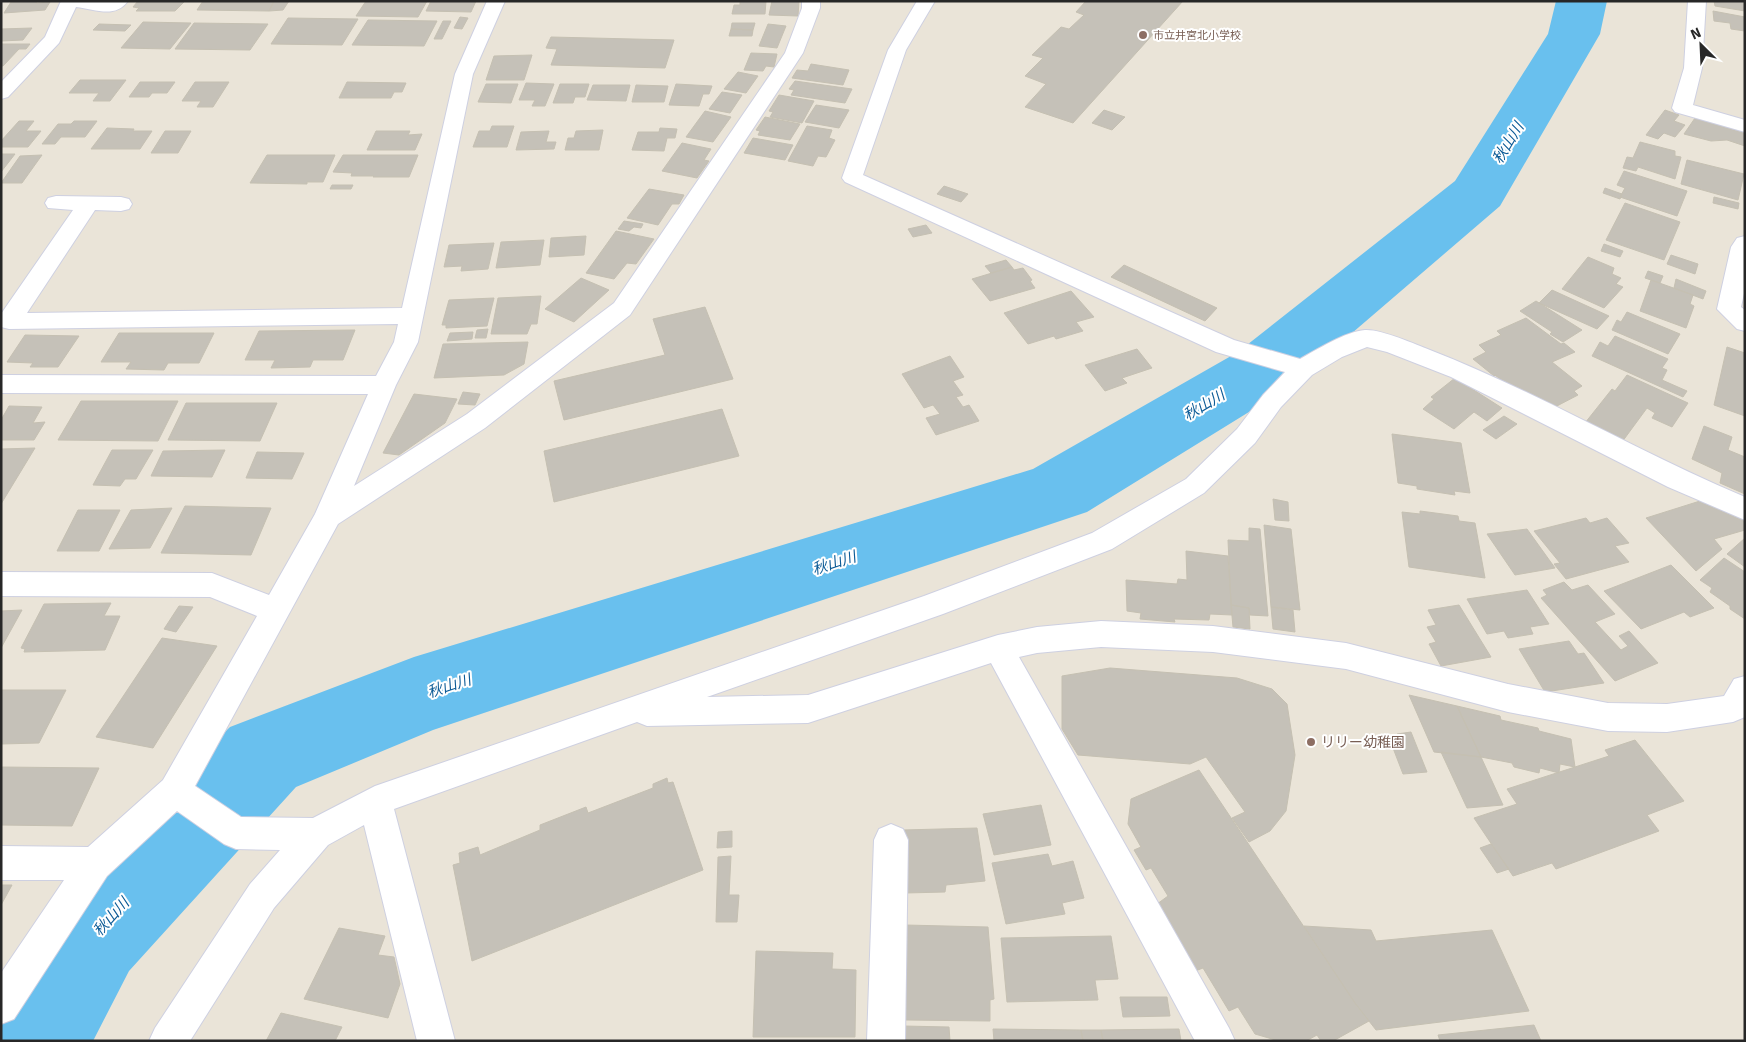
<svg xmlns="http://www.w3.org/2000/svg" width="1746" height="1042" font-family="Signika,'Noto Sans JP',sans-serif">
	<style>
		.lines { fill: none; stroke-linecap: round; stroke-linejoin: round }
		.river { fill: #69c0ee; fill-rule: evenodd }
		.building { fill: #c5c1b8; stroke: #c5c0b2 }
		.minor-casing { stroke: #ced0e1; stroke-width: 2 }
		.minor { fill: #fff; fill-rule: evenodd }
		.education-dot { fill: #8d6e63; stroke: #fff; stroke-width: 2 }
		.labels { text-anchor: middle; dominant-baseline: central; stroke-width: 4; stroke-linejoin: round; paint-order: stroke }
		.far-education-label { font-size: 11px; fill: #785e54; stroke: #fff; text-anchor: start }
		.education-label { font-size: 14px; fill: #785e54; stroke: #fff; text-anchor: start }
		.water-label { font-size: 15px; font-style: italic; fill: #0c5b96; stroke: #fff }
	</style>
	<rect width="100%" height="100%" fill="#eae4d8"/>
	<g class="lines">
		<path class="river" d="M1556 1H1607L1600 34 1500 206 1288 388 1087 512 433 730 296 787 129 971 93 1041H1V993L57 899 230 727 414 657 1033 469 1238 352 1455 181 1548 34Z"/>
	</g>
	<path class="building" d="M37 1 36 3 50 2 45 10 4 13 11 2Z
		M138 1H185L175 11H136L139 8 133 7Z
		M203 1H274L269 11 197 10Z
		M274 1H289L283 10 269 11Z
		M366 1H427L418 17 356 16Z
		M431 1H476L471 12 426 11Z
		M740 1H766L765 14H732L734 5H740Z
		M772 1H799L798 16 769 15Z
		M1086 1H1183L1073 123 1025 107 1046 84 1025 76 1043 58 1032 55 1061 27 1069 29 1084 15 1076 12Z
		M1714 1H1745V11L1715 6Z
		M1713 11 1745 17V31L1731 29 1730 23 1714 21Z
		M460 17 468 18 462 29 454 28Z
		M288 18 358 19 342 45 271 44Z
		M368 20 437 21 424 46 352 45Z
		M443 21H451L442 39H434Z
		M143 22 191 23 170 49 121 48Z
		M194 23 268 24 250 50 175 49Z
		M732 23H755L753 30 731 29Z
		M99 24 131 25 125 31 93 30Z
		M768 24 786 26 777 48 759 46Z
		M32 28 23 40 1 41V29Z
		M731 29 753 30 752 36H729Z
		M551 37 674 40 665 68 551 65 557 49 546 48Z
		M1 44H30L26 49H19L3 66H1Z
		M751 53 777 54 774 67 766 66 763 71 744 70Z
		M532 55 524 80H486L494 56Z
		M811 64 849 70 843 85 792 78 797 70 808 71Z
		M738 72 758 76 746 93 724 89Z
		M80 80H126L110 101H93L99 93H69Z
		M795 81 852 89 845 103 791 95 794 90 789 89Z
		M140 82H175L167 93H152L149 97H129Z
		M195 82H229L213 107H197L201 101H182Z
		M347 82 406 83 402 92H394L391 98H339Z
		M526 83 554 84 545 106H532L535 100H519Z
		M486 84H518L511 103 478 102Z
		M560 84H589L585 97H575L573 103H553Z
		M676 84 712 86 709 94H703L699 106 669 105Z
		M593 85H630L626 101 587 100Z
		M636 85 668 86 664 102H632Z
		M722 92 742 95 730 113 709 109Z
		M779 95 814 101 802 123 770 117 773 112 769 111Z
		M816 105 849 110 839 128 805 122Z
		M1104 110 1125 117 1112 130 1092 123Z
		M1665 110 1679 115 1674 121 1685 125 1675 137 1664 133 1658 139 1646 135Z
		M705 111 731 117 713 142 686 137Z
		M765 117 800 124 790 140 758 135 760 131 756 130Z
		M1695 118 1745 133V146L1727 140 1711 141 1684 134Z
		M19 121H34L26 131H41L28 147H1V141Z
		M74 121H97L85 137H61L55 144H42L58 124H71Z
		M492 126H514L507 147H473L479 131H490Z
		M807 126 832 130 829 138 835 140 826 157 818 156 813 166 788 161Z
		M107 128 134 129 133 131H152L140 149H91Z
		M660 128 677 129 675 138H667L664 151 632 150 638 132H659Z
		M603 130 599 150H565L568 138H574L576 131Z
		M165 131H191L178 153H151Z
		M376 131H410L408 135 422 134 415 150H367Z
		M549 131 546 142H556L554 149 516 150 521 132Z
		M753 138 793 145 785 160 744 153Z
		M1640 142 1675 151V156L1681 157 1675 179 1638 167 1636 171 1623 168 1627 157 1633 158Z
		M682 143 711 149 704 160 709 161 697 178 662 171Z
		M1 154H15L1 172Z
		M42 155 22 183H1L20 156Z
		M267 155H335L323 182H307V184L250 183Z
		M343 155H418L409 177H373L374 176H351L352 173 333 172Z
		M1687 160 1744 174 1738 200 1681 184Z
		M1624 171 1687 191 1677 216 1620 197 1625 188 1617 185Z
		M332 185H353L351 189H330Z
		M944 186 968 194 961 202 937 194Z
		M1605 188 1622 194 1620 199 1603 193Z
		M649 189 684 195 679 204H672L658 225 627 218Z
		M1714 197 1739 203 1738 209 1713 203Z
		M1625 203 1680 222 1664 260 1606 240Z
		M624 221 643 224 641 228 634 227 629 231 618 229Z
		M926 225 932 233 913 237 908 229Z
		M616 231 654 239 636 264 627 263 614 279 586 273Z
		M586 236 584 255 549 257 551 238Z
		M544 240 540 265 496 268 501 242Z
		M494 243 488 269 461 271 462 266 444 267 449 245Z
		M1604 244 1623 251 1620 257 1601 251Z
		M1671 255 1698 264 1695 274 1667 264Z
		M1588 257 1614 268 1612 274 1621 278 1616 284 1623 287 1604 308 1562 289Z
		M1006 260 1012 267 991 273 985 266Z
		M1124 265 1217 308 1205 321 1111 277Z
		M1012 267 1014 270 1023 268 1032 280 1030 281 1035 288 990 301 972 279Z
		M1648 271 1663 276 1660 283 1645 278Z
		M581 278 609 290 574 322 545 309Z
		M1676 279 1706 291 1703 299 1674 288Z
		M1651 280 1693 295 1690 304 1694 306 1686 328 1640 311Z
		M1552 290 1609 316 1597 329 1539 303Z
		M1071 291 1094 317 1076 322 1083 331 1056 339 1054 336 1028 344 1004 313Z
		M541 296 537 324H531L527 334H491L498 298Z
		M494 298 487 326 446 328V325H442L449 300Z
		M1536 301 1582 330 1563 342 1550 334 1552 332 1520 311Z
		M705 307 733 379 564 420 554 381 665 355 653 319Z
		M1627 312 1680 334 1668 354 1612 330 1617 320 1621 322Z
		M1526 318 1561 344 1564 343 1575 352 1552 362 1582 386 1574 391 1578 395 1553 408 1542 407 1515 386 1511 388 1495 375 1494 376 1473 359 1486 352 1479 345 1501 335 1497 331Z
		M488 329 486 338H475L477 330Z
		M355 330 343 360H313L310 367 271 368 275 360H245L259 331Z
		M473 332 472 339 447 341 450 333Z
		M119 333H214L199 363H168L164 370 126 369 131 362H101Z
		M25 335 79 336 58 367H30L33 363 7 362Z
		M1615 336 1668 359 1662 368 1667 370 1662 380 1687 391 1683 397 1592 356 1600 342 1608 346Z
		M528 342 524 364 504 375 434 378 443 344Z
		M1727 347 1745 353V416L1714 405Z
		M1137 349 1152 368 1122 378 1127 383 1105 391 1085 365Z
		M950 356 964 377 953 381 963 395 956 397 963 407 969 405 979 421 936 435 926 418 940 414 933 405 924 408 902 374Z
		M1627 375 1688 403 1672 427 1652 418 1655 413 1647 408 1622 442 1585 423 1612 389 1615 391Z
		M1455 378 1502 408 1487 421 1474 412 1454 429 1423 409 1434 399 1431 397Z
		M463 392 480 394 475 405 458 404Z
		M414 394 457 399 445 423 399 455 383 453Z
		M81 401H178L158 441 58 440Z
		M186 403H277L260 441 168 440Z
		M9 406 42 407 33 423 45 422 34 440H1V420Z
		M722 409 739 456 554 502 544 451Z
		M1504 416 1517 424 1496 439 1483 430Z
		M1704 426 1732 437 1728 450 1745 457V494L1720 483 1722 473 1692 459Z
		M1392 434 1461 443 1470 493 1454 491 1455 495 1417 489V486L1398 483Z
		M35 448 1 504V449Z
		M112 450H153L136 479H125L120 486 93 485Z
		M225 450 212 477 151 476 163 451Z
		M257 452 304 453 292 479 246 478Z
		M1273 499 1288 502 1289 521 1275 520Z
		M1700 501 1745 521V530L1714 539 1722 549 1696 571 1646 518Z
		M185 506 271 508 251 555 161 553Z
		M172 508 150 548 109 549 131 510Z
		M78 510H120L99 551H57Z
		M1420 511 1458 516 1459 521 1475 523 1485 578 1409 567 1402 512 1420 514Z
		M1586 518 1590 523 1607 518 1629 543 1615 546 1629 562 1566 579 1554 564 1560 563 1534 531Z
		M1264 525 1291 529 1300 610 1271 607Z
		M1249 528 1260 529 1268 616 1250 615 1249 608 1231 605 1228 540 1249 541Z
		M1527 529 1555 568 1515 575 1487 534Z
		M1745 538V567L1727 554Z
		M1186 551 1228 556 1232 615 1210 614 1209 620 1174 619 1175 622 1140 619 1141 613 1127 611 1126 580 1177 584 1178 579 1187 580Z
		M1724 558 1745 572V619L1730 609V606L1710 592 1712 588 1700 580Z
		M1671 565 1714 608 1690 617 1684 612 1641 629 1604 591Z
		M1564 582 1572 590 1588 585 1615 614 1595 622 1621 650 1628 646 1619 636 1629 631 1658 663 1615 681 1541 598 1547 595 1543 590Z
		M1527 590 1549 624 1530 627 1533 634 1508 638 1504 631 1487 634 1467 599Z
		M111 603 104 616H120L105 650 24 652 25 649 21 648 44 604Z
		M1231 605 1249 608 1250 629 1233 627Z
		M1459 605 1491 657 1441 666 1429 644 1436 642 1427 627 1436 625 1428 610Z
		M179 606 193 607 176 632 164 629Z
		M1271 607 1293 610 1295 632 1273 629Z
		M22 610 1 648V611Z
		M162 638 217 646 153 748 96 737Z
		M1569 641 1578 654 1584 653 1604 683 1545 692 1519 649Z
		M1110 668 1237 678 1272 689 1287 704 1295 755 1286 811 1270 831 1249 842 1232 818 1245 812 1206 757 1190 764 1078 755 1062 729V676Z
		M1 690H66L39 743 1 744Z
		M1409 695 1457 706 1481 757 1434 752Z
		M1457 706 1500 716 1501 720 1538 728 1539 731 1571 739 1575 767 1560 764 1559 773 1540 768 1539 773 1514 767 1512 763 1481 757Z
		M1411 732 1427 772 1403 774 1393 748 1401 746 1397 734Z
		M1635 740 1684 801 1647 815 1659 831 1556 869 1552 863 1513 876 1474 818 1517 804 1507 789 1609 756 1605 750Z
		M1441 752 1481 757 1503 805 1467 808Z
		M1 767 99 768 72 826 1 825Z
		M1199 770 1355 1003 1369 1021 1333 1041H1321L1317 1035 1306 1041H1279L1255 1034 1238 1007 1229 1011 1203 968 1190 973 1153 907 1168 896 1151 868 1146 870 1134 850 1141 847 1128 824 1131 799Z
		M667 778 668 783 673 782 703 870 472 961 453 865 460 863 459 853 478 847 480 855 540 830V825L586 807 588 813 653 788V784Z
		M1041 805 1051 845 994 855 983 814Z
		M977 828 985 881 946 885 945 892 905 893 903 830Z
		M732 831V847L717 848 718 832Z
		M1491 844 1509 869 1497 873 1480 848Z
		M1048 854 1052 866 1073 861 1084 898 1062 903 1065 914 1006 924 992 863Z
		M731 856 729 895H739L737 922H716L718 857Z
		M1 885H12L1 905Z
		M905 925 988 927 994 999 990 1000V1021L906 1020Z
		M1304 926 1371 930 1376 941 1492 930 1529 1011 1376 1030 1355 1003Z
		M339 928 385 936 378 955 394 957 400 984 388 1018 304 999Z
		M1111 936 1118 979 1095 980 1098 1000 1007 1002 1001 938Z
		M756 951 833 953 832 969 856 970 855 1037H753Z
		M1120 997H1167L1170 1016 1123 1017Z
		M281 1013 342 1027 335 1041H266Z
		M1534 1025 1541 1041H1440L1438 1035Z
		M903 1026 949 1027 950 1041H903Z
		M993 1029 1081 1030 1083 1041H994Z
		M1179 1029 1181 1041H1103L1101 1030Z
		M1081 1030H1101L1103 1041H1083Z"/>
	<g class="lines">
		<g class="minor-casing">
			<path id="minor" d="M61 1H128C115 19 95 9 76 7L59 43 8 97 1 99V82L45 37Z
				M487 1H505L473 74 418 342 396 385 354 486 467 414 614 303 785 53 802 8V1H820V8L803 53 630 315 485 428 338 524 195 786 241 817 313 818 375 786 924 596 1092 533 1186 479 1237 429 1263 395 1285 372 1216 352 845 182 842 178 888 50 917 1H935L906 50 863 175 1234 340 1300 359C1316 350 1347 331 1365 330 1381 329 1415 344 1430 350 1538 392 1638 452 1745 497V520L1668 487 1451 377 1387 352 1367 347 1342 357 1312 375 1281 407 1255 443 1204 493 1112 549 943 614 707 697 808 695 998 635 1037 627 1101 621 1213 626 1346 643 1508 684 1608 703 1667 704 1724 696 1734 679 1745 676V717L1733 722 1667 732 1608 731 1508 712 1346 669 1213 652 1101 647 1037 653 1019 657 1229 1028 1235 1041H1195L991 663 808 723 647 726 637 722 394 809 455 1041H417L364 825 328 845 274 908 190 1041H149L155 1028 250 884 280 850 236 849 224 844 177 811 107 876 14 1019 1 1024V973L64 880H1V846L88 847 163 780 257 616 210 597 1 596V572L212 573 269 595 315 514 368 394 1 393V375L376 376 394 342 398 324 9 329 1 327V314L73 210 48 208 45 203 48 198 56 196 121 197 129 199 132 204 129 209 121 211 95 210 27 313 402 308 455 74Z
				M1688 1H1706L1702 68 1693 105 1745 120V132L1675 112 1672 108 1684 68Z
				M1745 236V289L1741 307 1745 310V331L1737 329 1717 309 1731 247 1737 238Z
				M891 824 903 829 908 840 905 1041H867L874 840 879 829Z"/>
		</g>
		<use href="#minor" class="minor"/>
	</g>
	<g class="education-dot">
		<circle cx="1143" cy="35" r="5"/>
		<circle cx="1311" cy="742" r="5"/>
	</g>
	<g class="labels">
		<g class="far-education-label">
			<text x="1153" y="35">市立井宮北小学校</text>
		</g>
		<g class="education-label">
			<text x="1321" y="742">リリー幼稚園</text>
		</g>
		<g class="water-label">
			<text transform="translate(1508 143) rotate(-59)">秋山川</text>
			<text transform="translate(1204 405) rotate(-31)">秋山川</text>
			<text transform="translate(834 563) rotate(-18)">秋山川</text>
			<text transform="translate(449 686) rotate(-18)">秋山川</text>
			<text transform="translate(111 917) rotate(-48)">秋山川</text>
		</g>
	</g>
	<rect width="1746" height="1042" fill="none" stroke="#272727" stroke-width="5"/>
	<g transform="translate(1701 45) rotate(336)" stroke="#ffffff" stroke-width="4" paint-order="stroke">
	<path d="M0-4L9 19L0 12L-9 19Z" fill="#272727"/>
	<text y="-8" font-size="14" font-weight="bold" text-anchor="middle" fill="#272727">N</text>
	</g>
</svg>
